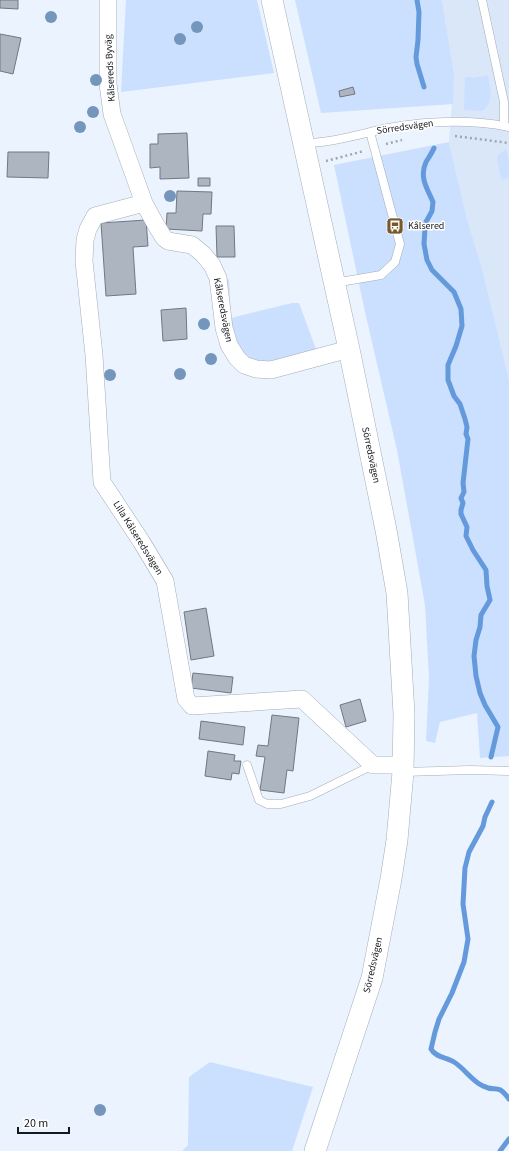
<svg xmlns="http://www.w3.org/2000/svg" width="509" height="1151" font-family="'Source Sans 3',sans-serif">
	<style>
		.built { fill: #dae7f9 }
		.green { fill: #cae0fe }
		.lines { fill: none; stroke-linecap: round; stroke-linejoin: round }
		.stream { stroke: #6499dc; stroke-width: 5 }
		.building { fill: #adb5c0; stroke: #707882 }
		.service-casing { stroke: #a5adb8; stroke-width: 9 }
		.minor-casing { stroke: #a5adb8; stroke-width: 18 }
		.tertiary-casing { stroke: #a5adb8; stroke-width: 22 }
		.path { stroke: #a0a6ae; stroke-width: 2.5; stroke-dasharray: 2 3; stroke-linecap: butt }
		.service { stroke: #fff; stroke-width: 8 }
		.minor { stroke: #fff; stroke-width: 17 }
		.tertiary { stroke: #fff; stroke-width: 21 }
		.tree { fill: #7596bc }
		.labels { text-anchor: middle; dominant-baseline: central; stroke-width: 3; stroke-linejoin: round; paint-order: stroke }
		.street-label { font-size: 10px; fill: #15181c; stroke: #fff }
		.poi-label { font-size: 10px; fill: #15181c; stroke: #fff; text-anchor: start }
	</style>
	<rect width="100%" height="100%" fill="#ebf3fe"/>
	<path class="built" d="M442 0H509V380L482 268 467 219 449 142 454 74Z"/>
	<path class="green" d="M126 0H257L274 73 121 92Z
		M295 0H442L454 74 453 104 321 113Z
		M488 75C490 89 495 101 482 111L464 110 465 77H470L473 78Z
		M449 142 467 219 482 268 509 380V756L480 758 477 713 440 722 435 743 426 741 429 678 425 605 397 450 365 312 334 165Z
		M506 149 509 162V178L501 180 497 158V156Z
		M225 276 229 280 231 318 292 303H299L317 352 276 365 246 360 231 338Z
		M210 1062 313 1087 292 1151H182L188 1145 189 1077Z"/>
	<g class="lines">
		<path class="stream" d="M417 0 419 12 418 40 416 57 417 64 424 87
			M434 148C432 153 429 157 426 162 419 177 427 188 433 202L432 211 426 222 425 228 424 244 427 260 432 270 454 292 461 309 462 326 456 346 448 365V380L454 396 460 404 465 419 467 427 466 434 468 439 463 483 464 492 461 498 463 503 461 510V514L467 527 466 536 473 550 486 570 487 586 490 600 481 615 480 627 476 640 474 656 476 676 480 693 485 705 498 727 491 757
			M492 802 485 817 483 826 469 852 465 868 463 904 468 939 464 962 452 993 439 1019 435 1032 431 1049C436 1058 447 1057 454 1062 465 1069 472 1081 483 1086 496 1093 497 1082 509 1099
			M500 1151 509 1139"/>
	</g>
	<path class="building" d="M0 0H18V9L0 8Z
		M0 34 21 38 13 74 0 71Z
		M353 87 355 94 340 97 339 91Z
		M187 133 189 178 160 179V167L150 168V144H158V134Z
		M8 152H49L48 178 7 177Z
		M198 178H210V186H198Z
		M177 191 212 192 211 214H203L202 231 166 229 167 213H176Z
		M146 220 148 246 133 247 136 294 106 296 101 223Z
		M216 226H234L235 257H217Z
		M186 308 187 339 163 341 161 310Z
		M206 608 214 656 191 660 184 612Z
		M193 673 233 677 231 693 191 688Z
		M360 699 366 721 346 727 340 705Z
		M272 715 299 718 293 771 287 770 284 793 260 790 265 757 256 756 258 745 268 746Z
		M201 721 245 727 243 745 199 739Z
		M208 751 235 755 234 761H241L239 774 232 773 231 780 205 776Z"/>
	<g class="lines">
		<g class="service-casing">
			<path id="service" d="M482 0 504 102V126
				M304 143C332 143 360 134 388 128 428 121 469 119 509 127
				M334 283 381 275 395 262 400 244 370 132
				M247 765 259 800 267 804H281L310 796 373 765
				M404 772 470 770 509 771"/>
		</g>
		<g class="minor-casing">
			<path id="minor" d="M108 0V84L112 114 144 203 156 225 164 238 168 241 192 245 203 254 212 265 218 278 224 328 227 338 229 345 237 358 244 365 256 369 271 370 349 349
				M144 203 95 216 88 229 85 240 84 261 94 355 102 482 141 541 165 581 186 699 192 706 302 699 373 765H403"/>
		</g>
		<g class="tertiary-casing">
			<path id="tertiary" d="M272 0 349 349 386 530 397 593 404 714 403 772 397 840 391 879 372 978 315 1151"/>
		</g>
		<path class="path" d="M455 136 509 143
			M386 144 402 140
			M326 161 364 151"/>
		<use href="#service" class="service"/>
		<use href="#minor" class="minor"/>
		<use href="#tertiary" class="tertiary"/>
	</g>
	<g class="tree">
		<circle cx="51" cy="17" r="6"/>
		<circle cx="197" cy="27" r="6"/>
		<circle cx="180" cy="39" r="6"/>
		<circle cx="96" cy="80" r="6"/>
		<circle cx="93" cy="112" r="6"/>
		<circle cx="80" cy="127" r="6"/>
		<circle cx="170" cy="196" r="6"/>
		<circle cx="204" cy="324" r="6"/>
		<circle cx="211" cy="359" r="6"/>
		<circle cx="180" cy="374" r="6"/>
		<circle cx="110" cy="375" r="6"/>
		<circle cx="100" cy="1110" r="6"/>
	</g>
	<defs>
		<g id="bus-square" transform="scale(0.9)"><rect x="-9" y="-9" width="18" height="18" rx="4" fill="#77592d" stroke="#fff"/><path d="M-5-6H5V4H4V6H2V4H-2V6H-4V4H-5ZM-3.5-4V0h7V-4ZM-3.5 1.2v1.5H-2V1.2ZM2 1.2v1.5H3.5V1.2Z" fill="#fff"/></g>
	</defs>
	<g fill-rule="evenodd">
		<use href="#bus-square" x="395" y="226"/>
	</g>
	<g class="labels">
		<g class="street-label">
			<text transform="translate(110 68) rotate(-93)">Kålsereds Byväg</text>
			<text transform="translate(405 127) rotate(-8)">Sörredsvägen</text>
			<text transform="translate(223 310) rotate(79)">Kålseredsvägen</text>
			<text transform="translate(371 455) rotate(78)">Sörredsvägen</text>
			<text transform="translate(138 538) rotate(58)">Lilla Kålseredsvägen</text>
			<text transform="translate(373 965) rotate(-77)">Sörredsvägen</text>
		</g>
		<g class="poi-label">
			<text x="408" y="226">Kålsered</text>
		</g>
	</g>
	<path d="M18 1127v6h51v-6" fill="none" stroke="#15181c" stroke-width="2"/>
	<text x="24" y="1127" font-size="12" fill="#15181c" stroke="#ffffff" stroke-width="3" paint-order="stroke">20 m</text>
</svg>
